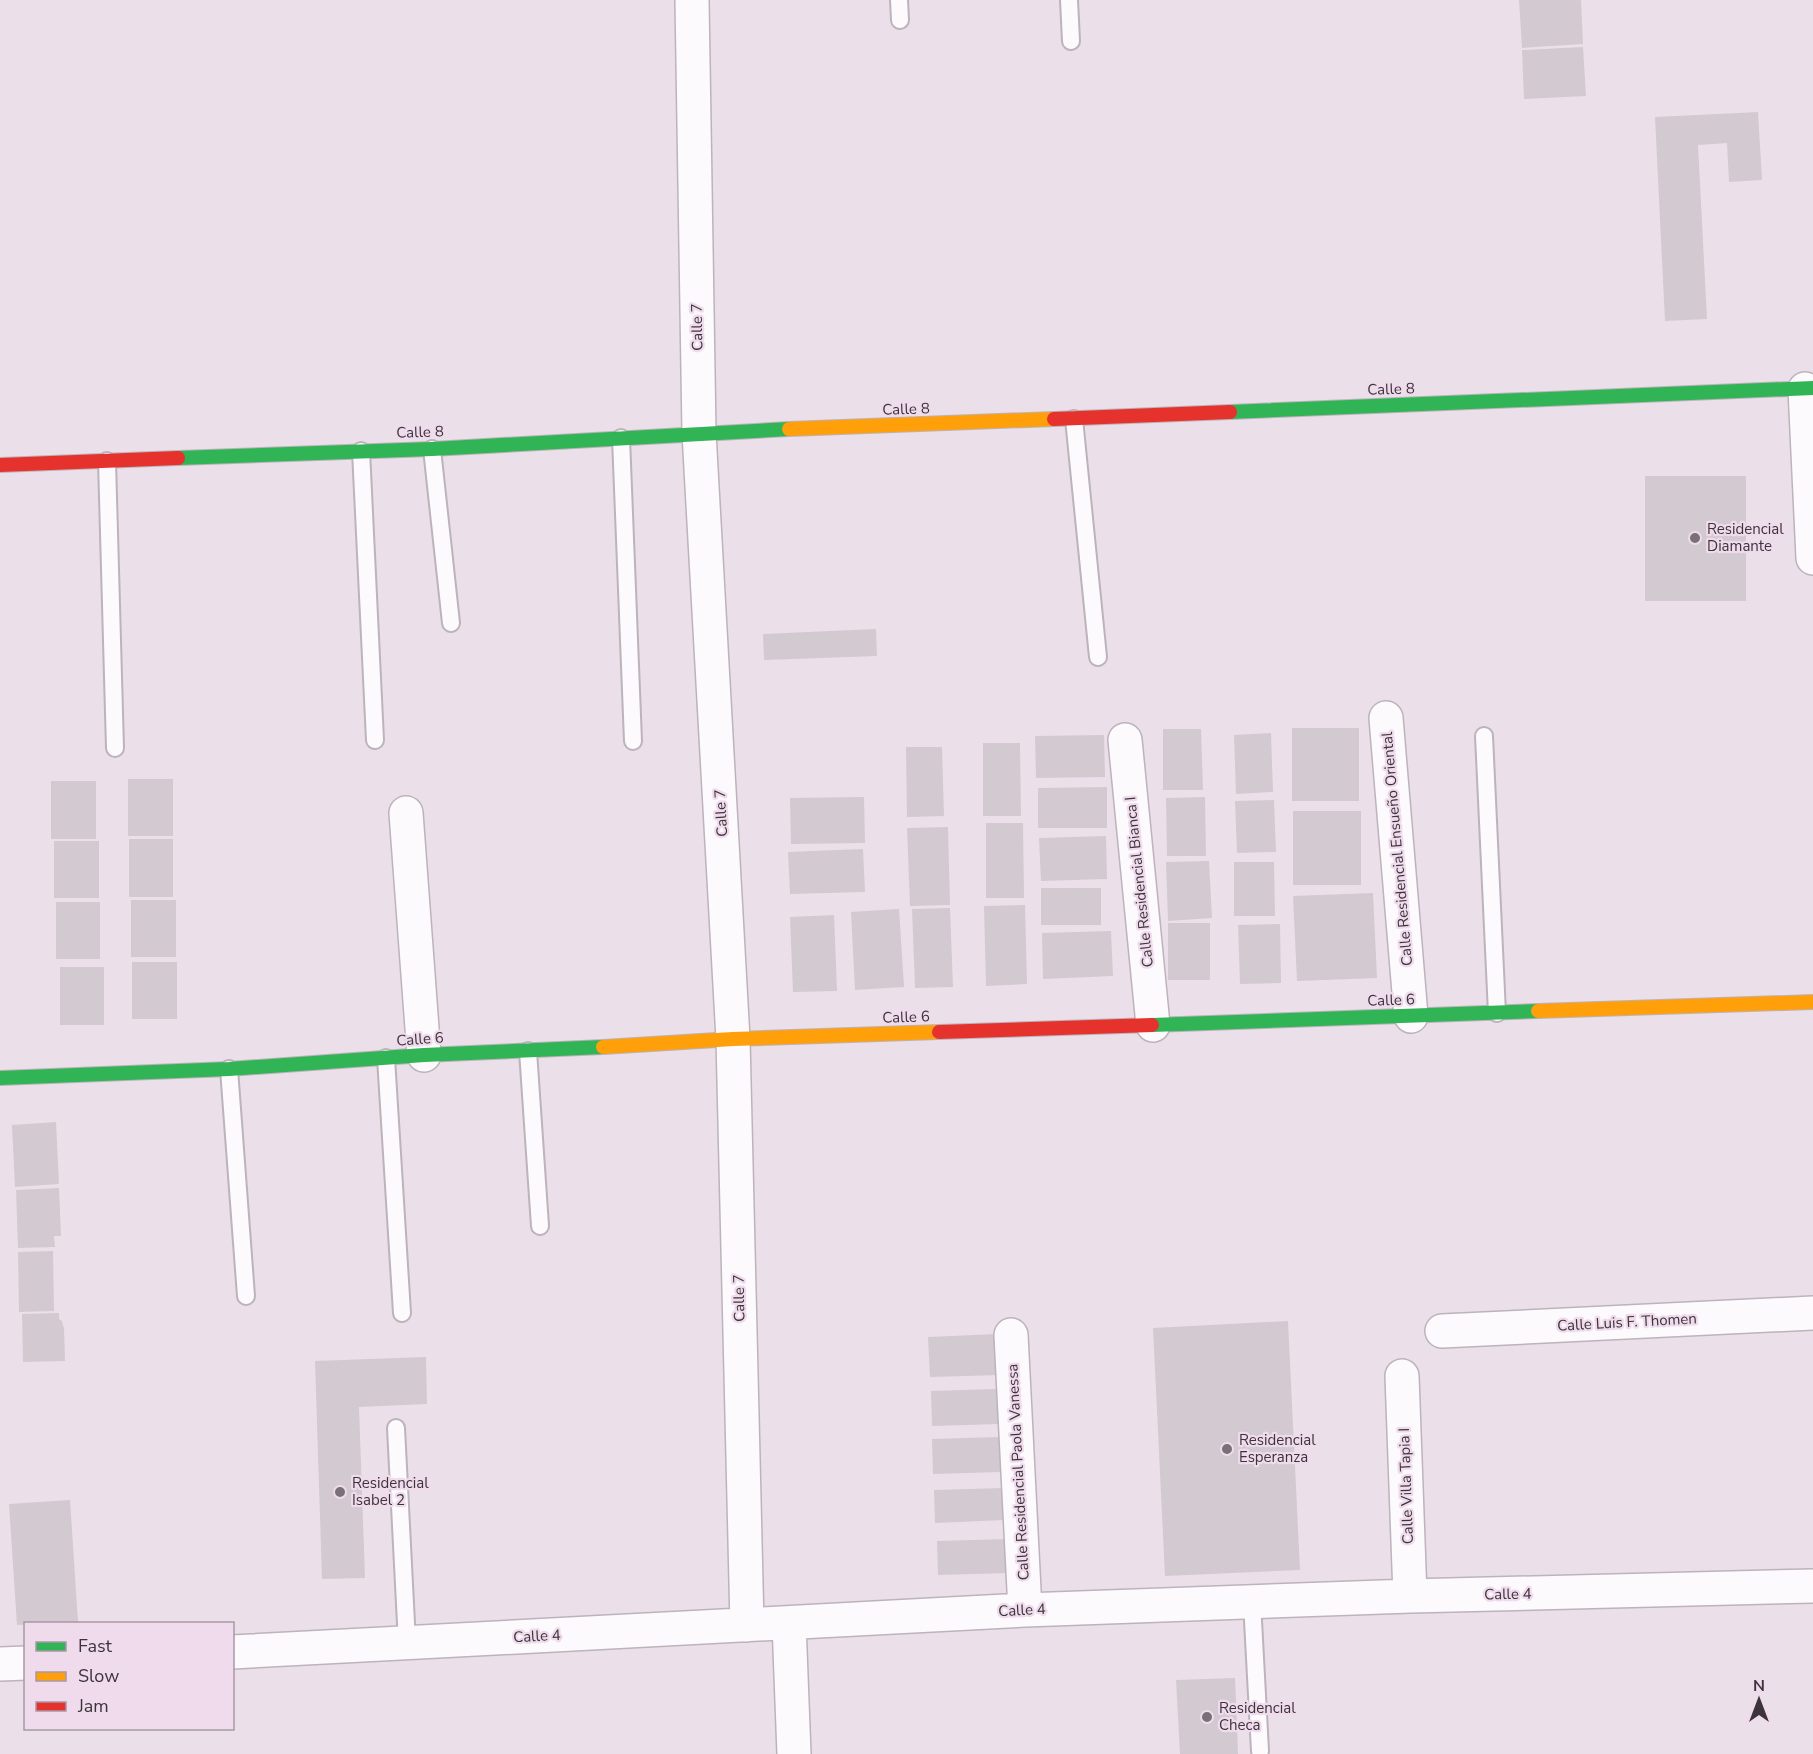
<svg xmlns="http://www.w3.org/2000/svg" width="1813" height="1754" font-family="'Nunito Sans',sans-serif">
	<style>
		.building { fill: #d2c9d1 }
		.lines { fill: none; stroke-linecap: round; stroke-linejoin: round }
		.lane-casing { stroke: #bcb3bb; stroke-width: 20 }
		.street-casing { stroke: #bcb3bb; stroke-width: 36 }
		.fast-casing { stroke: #bcb3bb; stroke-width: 16 }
		.slow-casing { stroke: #bcb3bb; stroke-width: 16 }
		.jam-casing { stroke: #bcb3bb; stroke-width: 16 }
		.lane { stroke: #fcfafc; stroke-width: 16 }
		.street { stroke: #fcfafc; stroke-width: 33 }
		.fast { stroke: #30b455; stroke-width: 14 }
		.slow { stroke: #ff9f0a; stroke-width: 14 }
		.jam { stroke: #e5322d; stroke-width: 14 }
		.poi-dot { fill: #797078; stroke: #f0dbed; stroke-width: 2 }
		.labels { text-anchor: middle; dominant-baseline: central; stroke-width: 4.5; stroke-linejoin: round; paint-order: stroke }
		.street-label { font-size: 15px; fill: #3c343b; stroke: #f0dbed }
		.poi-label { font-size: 15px; fill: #3c343b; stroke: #f0dbed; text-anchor: start }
	</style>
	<rect width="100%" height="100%" fill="#ebe0ea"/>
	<path class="building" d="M1519 0H1581L1583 44 1522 48Z
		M1583 47 1586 96 1524 99 1522 50Z
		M1758 112 1762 180 1729 182 1727 143 1698 145 1707 319 1665 321 1655 117Z
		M1645 476H1746V601H1645Z
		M876 629 877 656 764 660 763 634Z
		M1292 728H1359V801H1292Z
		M1163 729H1201L1203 790H1163Z
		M1271 733 1273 792 1236 794 1234 735Z
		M1104 735 1105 777 1036 778 1035 736Z
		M983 743H1020L1021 816H983Z
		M906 747H942L944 816 907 817Z
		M128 779H173V836H128Z
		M51 781H96V839H51Z
		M1107 787V828H1038V788Z
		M864 797 865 843 791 844 790 798Z
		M1205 797 1206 856H1167L1166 798Z
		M1274 800 1276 852 1237 853 1235 801Z
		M1293 811H1361V885H1293Z
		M986 823H1023L1024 898H986Z
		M948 827 950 905 910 906 907 828Z
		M1106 836 1107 879 1041 881 1039 838Z
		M129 839H173V897H129Z
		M54 841H99V898H54Z
		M863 849 865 892 790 894 788 852Z
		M1209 861 1212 918 1168 921 1166 862Z
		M1234 862H1274L1275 916H1234Z
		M1041 888H1101V925H1041Z
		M1373 893 1377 978 1297 981 1293 896Z
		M131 900H176V957H131Z
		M56 902H100V959H56Z
		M1025 905 1027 984 986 986 984 906Z
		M950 908 953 987 915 988 912 909Z
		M899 909 904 987 855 990 851 912Z
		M834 915 837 991 793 992 790 917Z
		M1168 923H1210V980H1168Z
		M1280 924 1281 983 1240 984 1238 925Z
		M1111 931 1113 976 1043 979 1042 933Z
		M132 962H177V1019H132Z
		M60 967H104V1025H60Z
		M56 1122 59 1184 15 1187 12 1125Z
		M59 1188 61 1236H54L55 1247 18 1248 16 1190Z
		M53 1251 54 1311 19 1312 18 1252Z
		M59 1313V1319L62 1321 64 1329 65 1361 23 1362 22 1314Z
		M1288 1321 1300 1570 1165 1576 1153 1328Z
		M998 1334 1000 1375 930 1377 928 1337Z
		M426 1357 427 1404 359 1407 365 1578 322 1579 315 1361Z
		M996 1389 998 1424 932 1426 931 1391Z
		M999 1437 1001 1472 933 1474 932 1439Z
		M1004 1488 1005 1520 935 1523 934 1490Z
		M70 1500 78 1622 17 1625 9 1504Z
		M1008 1539 1009 1573 938 1575 937 1541Z
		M1235 1678 1238 1754H1180L1176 1680Z"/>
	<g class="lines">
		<g class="lane-casing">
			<path id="lane" d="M899 0 900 20
				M1069 0 1071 41
				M1074 419 1098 657
				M621 438 633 741
				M432 449 451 623
				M361 451 375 740
				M107 461 115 748
				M1484 736 1497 1013
				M528 1051 540 1226
				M386 1058 402 1313
				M229 1069 246 1296
				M396 1428 407 1643
				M1252 1602 1260 1751"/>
		</g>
		<g class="street-casing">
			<path id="street" d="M692 0 699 433 733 1039 747 1625
				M1805 389 1813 558
				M1386 718 1411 1016
				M1125 740 1153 1025
				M406 813 424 1055
				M1442 1331 1813 1313
				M1011 1335 1025 1610
				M1402 1376 1410 1596
				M789 1623 794 1754
				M232 1652 1025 1610 1410 1596 1813 1586
				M0 1664 26 1663"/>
		</g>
		<g class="fast-casing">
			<path id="fast" d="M1230 412 1813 388
				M178 458 432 449 789 429
				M1152 1025 1538 1011
				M0 1078 229 1069 424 1055 603 1047"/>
		</g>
		<g class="slow-casing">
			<path id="slow" d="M789 429 1054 419
				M1538 1011 1813 1002
				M603 1047 733 1039 939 1032"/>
		</g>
		<g class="jam-casing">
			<path id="jam" d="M1054 419 1230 412
				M0 465 178 458
				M939 1032 1152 1025"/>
		</g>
		<use href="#lane" class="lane"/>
		<use href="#street" class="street"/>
		<use href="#fast" class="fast"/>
		<use href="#slow" class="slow"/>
		<use href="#jam" class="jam"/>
	</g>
	<g class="poi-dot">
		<circle cx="1695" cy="538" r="6"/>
		<circle cx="1227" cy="1449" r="6"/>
		<circle cx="340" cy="1492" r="6"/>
		<circle cx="1207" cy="1717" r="6"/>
	</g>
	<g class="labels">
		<g class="street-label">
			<text transform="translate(697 327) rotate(-91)">Calle 7</text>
			<text transform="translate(1391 389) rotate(-2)">Calle 8</text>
			<text transform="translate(906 409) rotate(-2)">Calle 8</text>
			<text transform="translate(420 432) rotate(-2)">Calle 8</text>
			<text transform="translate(721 813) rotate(-93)">Calle 7</text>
			<text transform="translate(1397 849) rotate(-95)">Calle Residencial Ensueño Oriental</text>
			<text transform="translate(1139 882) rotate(-96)">Calle Residencial Bianca I</text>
			<text transform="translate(1391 1000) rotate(-2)">Calle 6</text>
			<text transform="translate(906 1017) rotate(-2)">Calle 6</text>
			<text transform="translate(420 1039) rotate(-4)">Calle 6</text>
			<text transform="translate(739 1298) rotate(-91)">Calle 7</text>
			<text transform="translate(1627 1322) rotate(-3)">Calle Luis F. Thomen</text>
			<text transform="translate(1018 1472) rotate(-93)">Calle Residencial Paola Vanessa</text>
			<text transform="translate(1406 1486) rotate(-92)">Calle Villa Tapia I</text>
			<text transform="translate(1508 1594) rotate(-1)">Calle 4</text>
			<text transform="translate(1022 1610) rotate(-3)">Calle 4</text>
			<text transform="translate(537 1636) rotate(-3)">Calle 4</text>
		</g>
		<g class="poi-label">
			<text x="1707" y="529">Residencial<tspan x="1707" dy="17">Diamante</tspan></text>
			<text x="1239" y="1440">Residencial<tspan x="1239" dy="17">Esperanza</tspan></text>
			<text x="352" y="1483">Residencial<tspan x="352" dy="17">Isabel 2</tspan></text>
			<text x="1219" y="1708">Residencial<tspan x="1219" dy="17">Checa</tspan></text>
		</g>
	</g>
	<rect x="24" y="1622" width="210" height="108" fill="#f0dbed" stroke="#a898a6" stroke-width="1.5"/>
	<rect x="36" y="1642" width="30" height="9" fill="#30b455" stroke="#a898a6" stroke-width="1.5"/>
	<text x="78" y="1652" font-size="18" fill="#3c343b">Fast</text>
	<rect x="36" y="1672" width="30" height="9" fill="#ff9f0a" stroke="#a898a6" stroke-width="1.5"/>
	<text x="78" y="1682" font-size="18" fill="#3c343b">Slow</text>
	<rect x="36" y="1702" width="30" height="9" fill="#e5322d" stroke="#a898a6" stroke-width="1.5"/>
	<text x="78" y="1712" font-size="18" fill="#3c343b">Jam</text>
	<g transform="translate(1759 1700)" stroke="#f0dbed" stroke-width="4.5" paint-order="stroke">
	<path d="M0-4.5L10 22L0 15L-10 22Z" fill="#3c343b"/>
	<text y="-9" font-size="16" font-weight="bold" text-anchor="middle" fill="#3c343b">N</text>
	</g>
</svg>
